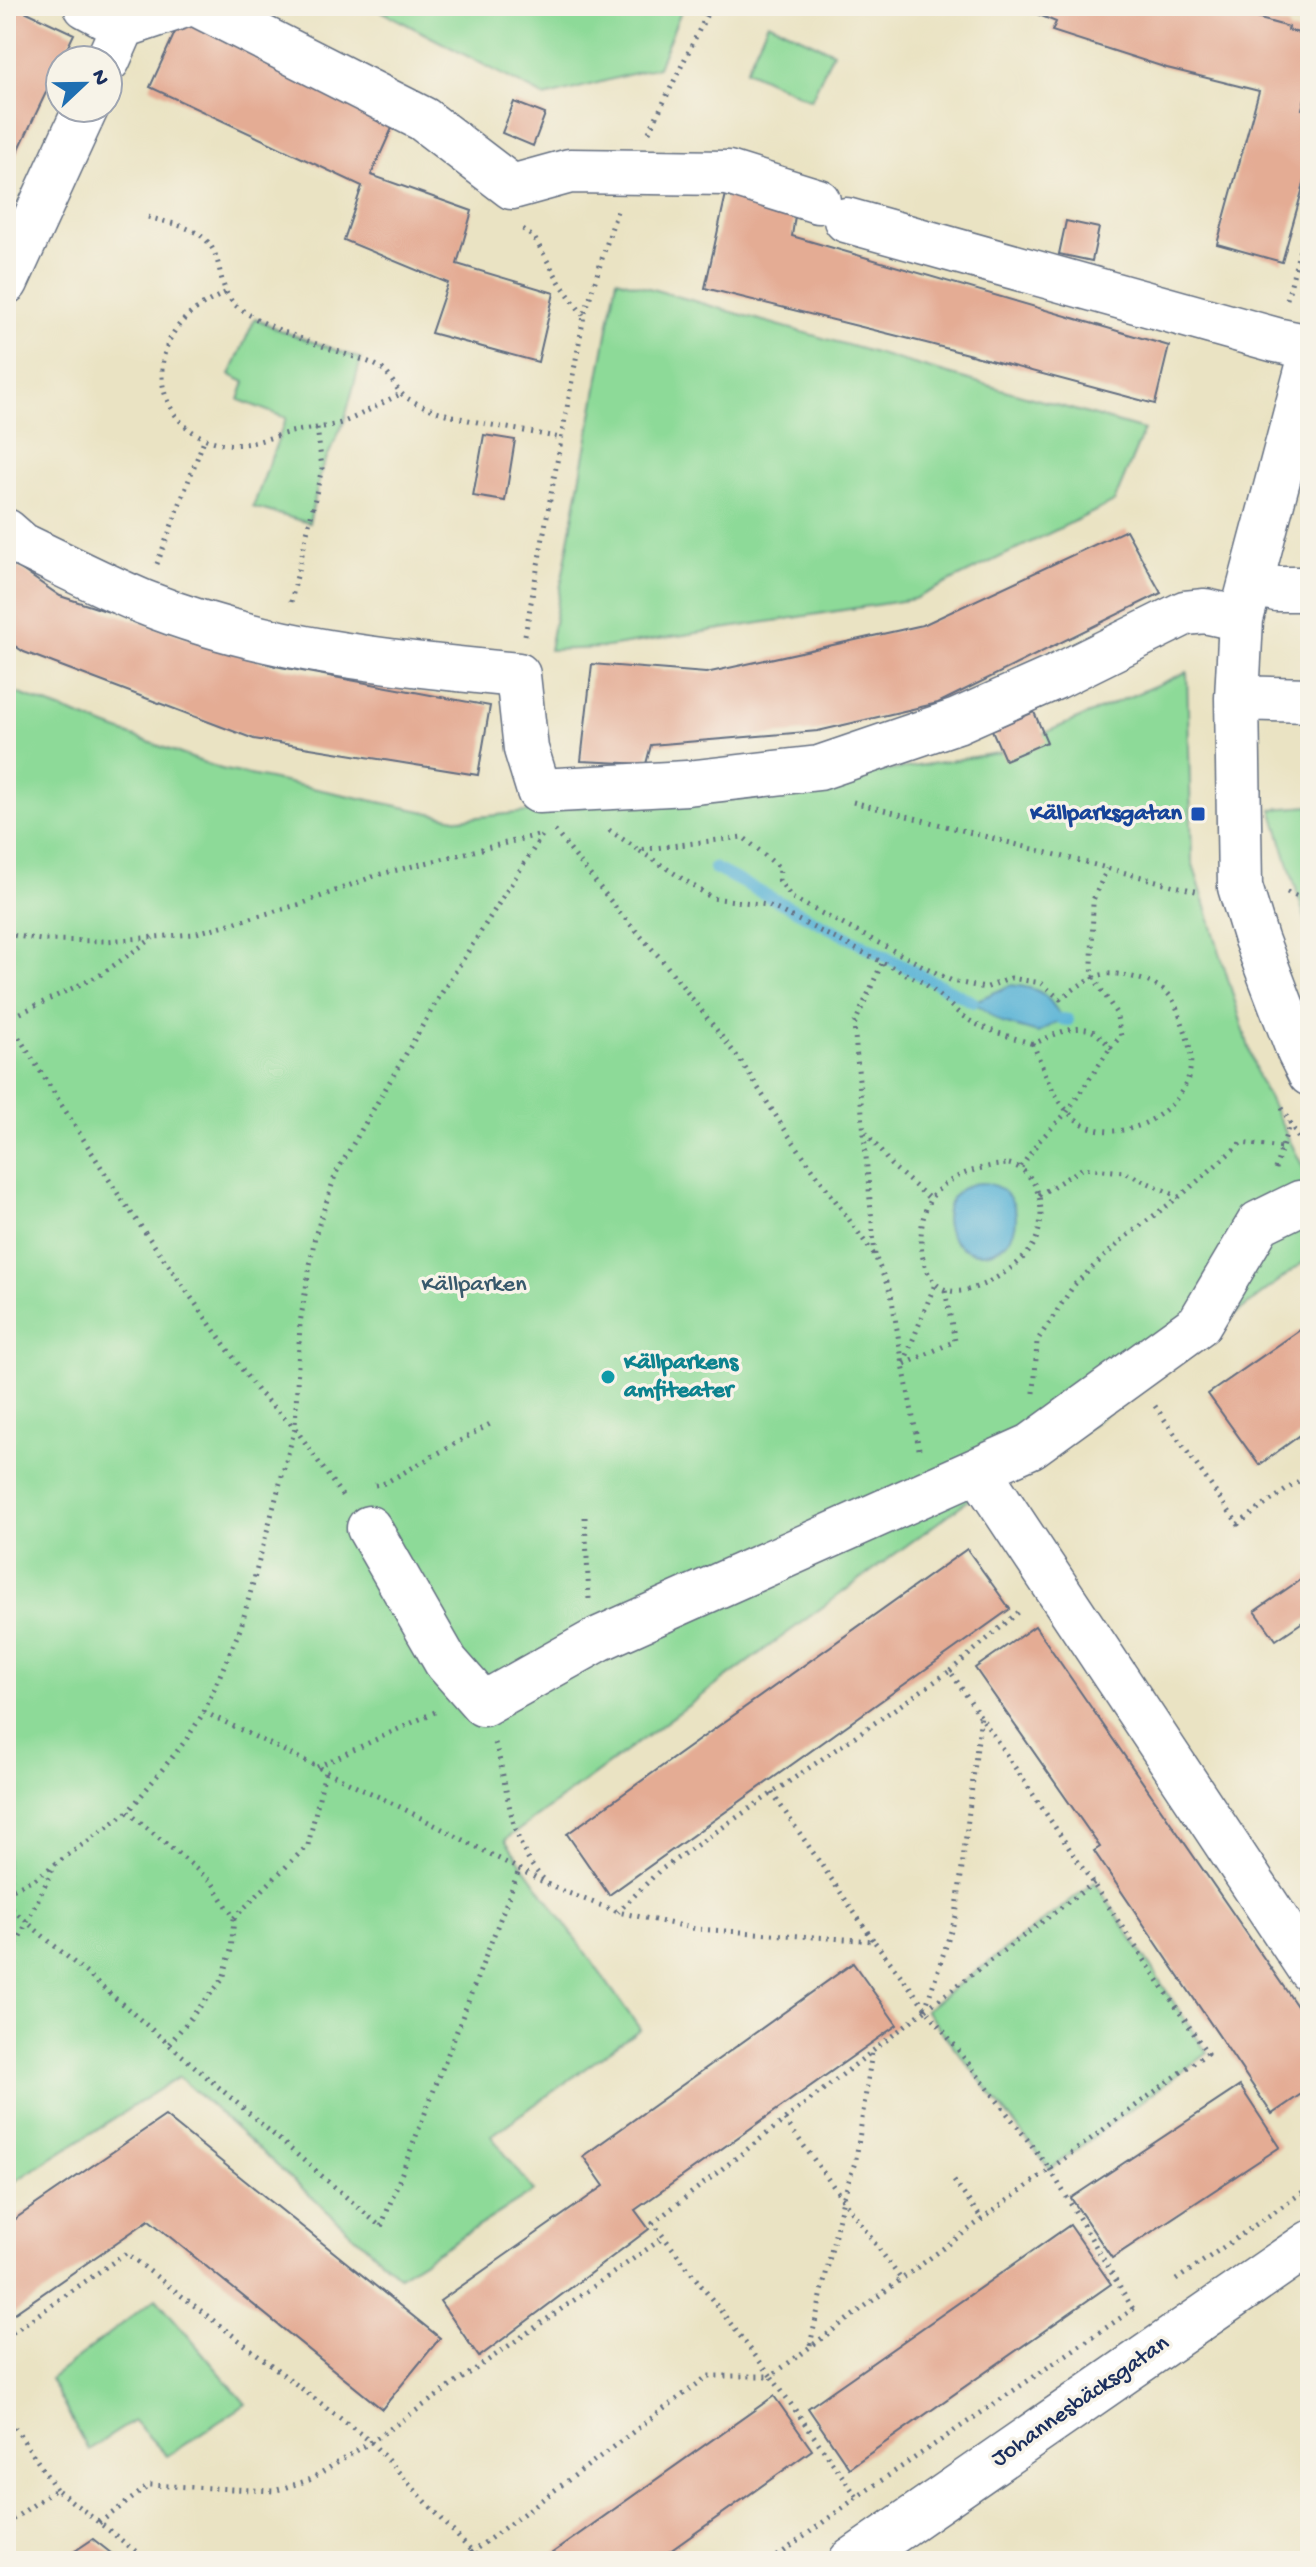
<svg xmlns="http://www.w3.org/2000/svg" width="1316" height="2567" font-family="'Gochi Hand',sans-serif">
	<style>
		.green { fill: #8dda98; stroke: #54847b; stroke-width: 2 }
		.water { fill: #59b3d6; stroke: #3a719a; stroke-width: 2 }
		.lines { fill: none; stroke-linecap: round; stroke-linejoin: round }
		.stream { stroke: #59b3d6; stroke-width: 12 }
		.building { fill: #e4ac94 }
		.minor-casing { stroke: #636e81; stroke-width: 47 }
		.path { stroke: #636e81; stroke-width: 5; stroke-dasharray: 2 6; stroke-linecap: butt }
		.minor { stroke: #fff; stroke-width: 44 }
		.transit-dot { fill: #1a4fb4; stroke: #f7f3e8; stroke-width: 3 }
		.culture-dot { fill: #0f9aa8; stroke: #f7f3e8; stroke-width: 3 }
		.labels { text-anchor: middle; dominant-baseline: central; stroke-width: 7; stroke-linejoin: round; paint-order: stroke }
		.transit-label { font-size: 24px; font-weight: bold; fill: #164399; stroke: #f7f3e8; text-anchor: end }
		.park-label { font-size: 24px; fill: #385a6c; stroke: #f7f3e8 }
		.culture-label { font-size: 24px; font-weight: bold; fill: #0d838f; stroke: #f7f3e8; text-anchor: start }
		.street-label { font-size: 24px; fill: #1b2f5e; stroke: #f7f3e8 }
	</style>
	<rect width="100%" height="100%" fill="#f7f3e8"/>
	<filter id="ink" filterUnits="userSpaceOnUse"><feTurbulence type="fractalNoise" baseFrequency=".0125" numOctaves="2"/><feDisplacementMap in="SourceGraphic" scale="16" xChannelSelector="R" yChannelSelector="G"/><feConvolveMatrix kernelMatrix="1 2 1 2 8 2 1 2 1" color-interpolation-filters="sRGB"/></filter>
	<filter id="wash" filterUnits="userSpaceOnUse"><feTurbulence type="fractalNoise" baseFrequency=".006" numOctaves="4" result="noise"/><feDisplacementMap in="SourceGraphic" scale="32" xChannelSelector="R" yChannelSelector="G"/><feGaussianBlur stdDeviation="1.8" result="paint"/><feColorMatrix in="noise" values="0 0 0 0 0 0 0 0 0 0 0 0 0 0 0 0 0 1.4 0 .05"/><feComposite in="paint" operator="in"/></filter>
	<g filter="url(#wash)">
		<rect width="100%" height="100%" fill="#eae3c3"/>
		<path class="green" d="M372 6H675L681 11 658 67 545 97Z
			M768 22 833 52 811 100 746 70Z
			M617 279 1144 430 1114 502 914 599 601 648 549 650Z
			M255 318 279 330 361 359 344 422 322 468 309 523 253 507 286 418 239 400 245 382 230 375Z
			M1187 672 1192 861 1258 1077 1310 1181V1257L1062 1447 974 1496 505 1840 640 2029 491 2136 534 2191 399 2276 179 2077 6 2187V689L221 769 460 819 837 779 998 753Z
			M1310 806V935L1272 809Z
			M1095 1882 1207 2053 1050 2169 925 2010Z
			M156 2298 246 2404 167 2456 134 2421 88 2450 50 2379Z"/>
		<path class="water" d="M1011 985C1041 988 1047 993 1062 1019L1038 1033 1003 1023 973 1002Z
			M946 1218a35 35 0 1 1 70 0a35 35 0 1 1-70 0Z"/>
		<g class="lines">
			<path class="stream" d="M714 868 973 1002
				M1062 1019 1068 1020"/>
		</g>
		<g id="blocks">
			<path class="building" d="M14 6 74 34 9 170 6 169V23Z
				M1018 6H1212L1289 27 1288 30 1310 36V79L1302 109 1310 111V163L1282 262 1217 244 1259 91 1167 68 1052 31 1056 22Z
				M182 17 393 126 371 175 472 211 457 264 554 293 538 362 431 333 448 283 344 240 362 186 150 87Z
				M514 102 545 114 533 146 502 133Z
				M726 194 796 209 792 236 1169 346 1155 404 926 343 705 288Z
				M1066 221 1099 228 1092 261 1059 254Z
				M484 435 515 440 505 501 473 496Z
				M1126 530 1161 593 938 703 818 731 651 745 646 764 581 761 592 664 706 673 923 625Z
				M6 559 60 596 275 666 490 706 478 775 254 739 24 652 6 640Z
				M1034 712 1047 742 1005 760 992 730Z
				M1300 1330 1310 1344V1428L1259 1465 1208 1394Z
				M967 1549 1010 1609 609 1895 567 1834Z
				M1310 1573V1617L1276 1640 1255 1611Z
				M1035 1626 1310 2025V2088L1272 2114 1094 1851 1100 1847 975 1668Z
				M853 1963 897 2025 635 2210 649 2229 479 2357 440 2301 604 2186 583 2156Z
				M1240 2086 1280 2147 1112 2258 1071 2198Z
				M165 2116 440 2338 382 2409 149 2220 6 2319V2225Z
				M1070 2225 1111 2284 849 2468 808 2408Z
				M774 2396 812 2450 656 2561H541Z
				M93 2539 121 2561H60Z"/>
		</g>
	</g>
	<g filter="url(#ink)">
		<use href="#blocks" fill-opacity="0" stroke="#636e81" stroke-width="2"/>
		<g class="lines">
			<g class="minor-casing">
				<path id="minor" d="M86 6 123 26 108 60
					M200 6 423 119 512 187 570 171 728 173 818 201
					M123 26 183 6
					M846 220 1276 340 1310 347
					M6 282 86 108
					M1310 359 1241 619 1237 698 1240 887 1256 939 1299 1052 1310 1074
					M6 531 22 545C62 564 102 585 143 602 262 650 391 663 518 675L526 749 539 791 687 783 819 768 957 721 1056 677 1185 613 1205 611 1241 619
					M1251 583 1276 589H1310
					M1237 698 1310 700
					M979 1471 1310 1970
					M369 1528 446 1662 483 1704 599 1639 1031 1446 1199 1324 1259 1223 1300 1203 1310 1202
					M851 2561 1310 2243"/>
			</g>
			<path class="path" d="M649 132 711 6
				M148 217C165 222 185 225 200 235 227 253 213 289 239 308 270 330 309 341 345 354 356 358 369 361 379 367 392 374 394 390 407 398 446 421 515 428 560 438
				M523 229 535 239 560 283 583 315
				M225 293C206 302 188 312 176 329 144 375 169 437 226 444 249 447 269 437 291 432 309 428 329 428 346 421 364 414 382 402 401 394
				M1287 299 1310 211
				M157 564 204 440
				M291 602 322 468 317 427
				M525 635 584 316 617 211
				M853 802 1199 892
				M609 830 639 850 743 837 780 868 779 880 792 898 952 981 985 988 1011 978 1041 983 1060 999C1094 975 1101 967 1143 980 1169 989 1173 996 1182 1022 1189 1041 1195 1061 1187 1081 1169 1124 1105 1150 1070 1114 1052 1096 1043 1067 1033 1044 1050 1037 1072 1024 1090 1030 1097 1032 1105 1042 1111 1047L1121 1036 1116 1013 1093 976 1092 966 1093 900 1107 869
				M555 831 621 914 662 960 740 1060 787 1133 875 1256 891 1294 903 1365 955 1341 945 1290
				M640 851 712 898 768 905 922 982C937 992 948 1004 961 1015 981 1030 1010 1036 1033 1044
				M1287 892 1300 898 1310 897
				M6 934 41 940 106 941 193 934 301 904 377 875 538 835
				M6 1017 120 1197 258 1392 295 1428 343 1497
				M6 1020 100 975 153 938
				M1282 1108 1310 1159
				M866 1132 891 1165 930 1199
				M1009 1164C1044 1172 1049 1224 1030 1250 1016 1269 974 1295 951 1291 914 1286 914 1213 936 1192 955 1173 983 1166 1009 1164Z
				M1021 1167 1039 1141 1067 1112 1111 1047
				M1275 1169 1290 1122
				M1039 1195 1083 1168 1124 1172 1179 1197
				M875 1255 854 1025 883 961
				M1034 1393 1037 1341 1074 1285 1124 1238 1184 1193 1241 1143 1282 1148
				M1155 1406 1238 1524 1310 1473
				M919 1449 903 1365 935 1284
				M375 1485 385 1483 490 1424
				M585 1517 589 1599
				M950 1671 1022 1609
				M204 1712 402 1808 555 1888 618 1912 696 1929 874 1941 1050 2169 1207 2053 950 1671 659 1871 618 1912
				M495 1743C509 1787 509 1849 546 1881
				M317 1767 435 1712
				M772 1793 874 1941
				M128 1812 212 1882 234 1918 231 1950 223 1979 168 2045
				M6 1892 36 1878 128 1812 186 1740 204 1712 241 1627 295 1428 300 1323 315 1236 336 1173 441 994 543 834
				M6 1904 381 2227 519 1870
				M234 1918 308 1845 325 1772
				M6 1965 53 1869
				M925 2009 956 1916 981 1715
				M926 2009 1095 1882
				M925 2010 653 2223 771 2376 1050 2169
				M785 2120 901 2279
				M1050 2169 1133 2309
				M954 2181 982 2219
				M1176 2280 1310 2187
				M6 2337 126 2253 371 2442 472 2552 484 2561
				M810 2345 843 2199 856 2159 872 2052
				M6 2414 56 2489
				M99 2523 150 2485 274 2491 309 2480 371 2442 663 2238
				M6 2524 56 2489 148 2561
				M470 2561 472 2552 708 2376H771L857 2497
				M771 2561 857 2497 1135 2308"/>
			<use href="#minor" class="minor"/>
		</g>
	</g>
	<rect class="transit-dot" x="1190" y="806" width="16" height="16" rx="4"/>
	<circle class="culture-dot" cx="608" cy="1377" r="8"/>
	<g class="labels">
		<g class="transit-label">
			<text x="1182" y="814">Källparksgatan</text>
		</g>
		<g class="park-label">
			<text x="474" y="1285">Källparken</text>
		</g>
		<g class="culture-label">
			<text x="624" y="1363">Källparkens<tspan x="624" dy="28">amfiteater</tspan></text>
		</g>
		<g class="street-label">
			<text transform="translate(1081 2402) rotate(-35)">Johannesbäcksgatan</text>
		</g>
	</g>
	<rect width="1316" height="2567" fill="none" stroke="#f7f3e8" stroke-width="32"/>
	<g transform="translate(84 84) rotate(68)"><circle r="38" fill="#f7f3e8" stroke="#9fa5b1" stroke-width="2"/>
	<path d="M0-6L14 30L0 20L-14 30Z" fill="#1f6fb2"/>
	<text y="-12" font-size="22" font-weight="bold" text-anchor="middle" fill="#1b2f5e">N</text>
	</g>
</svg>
